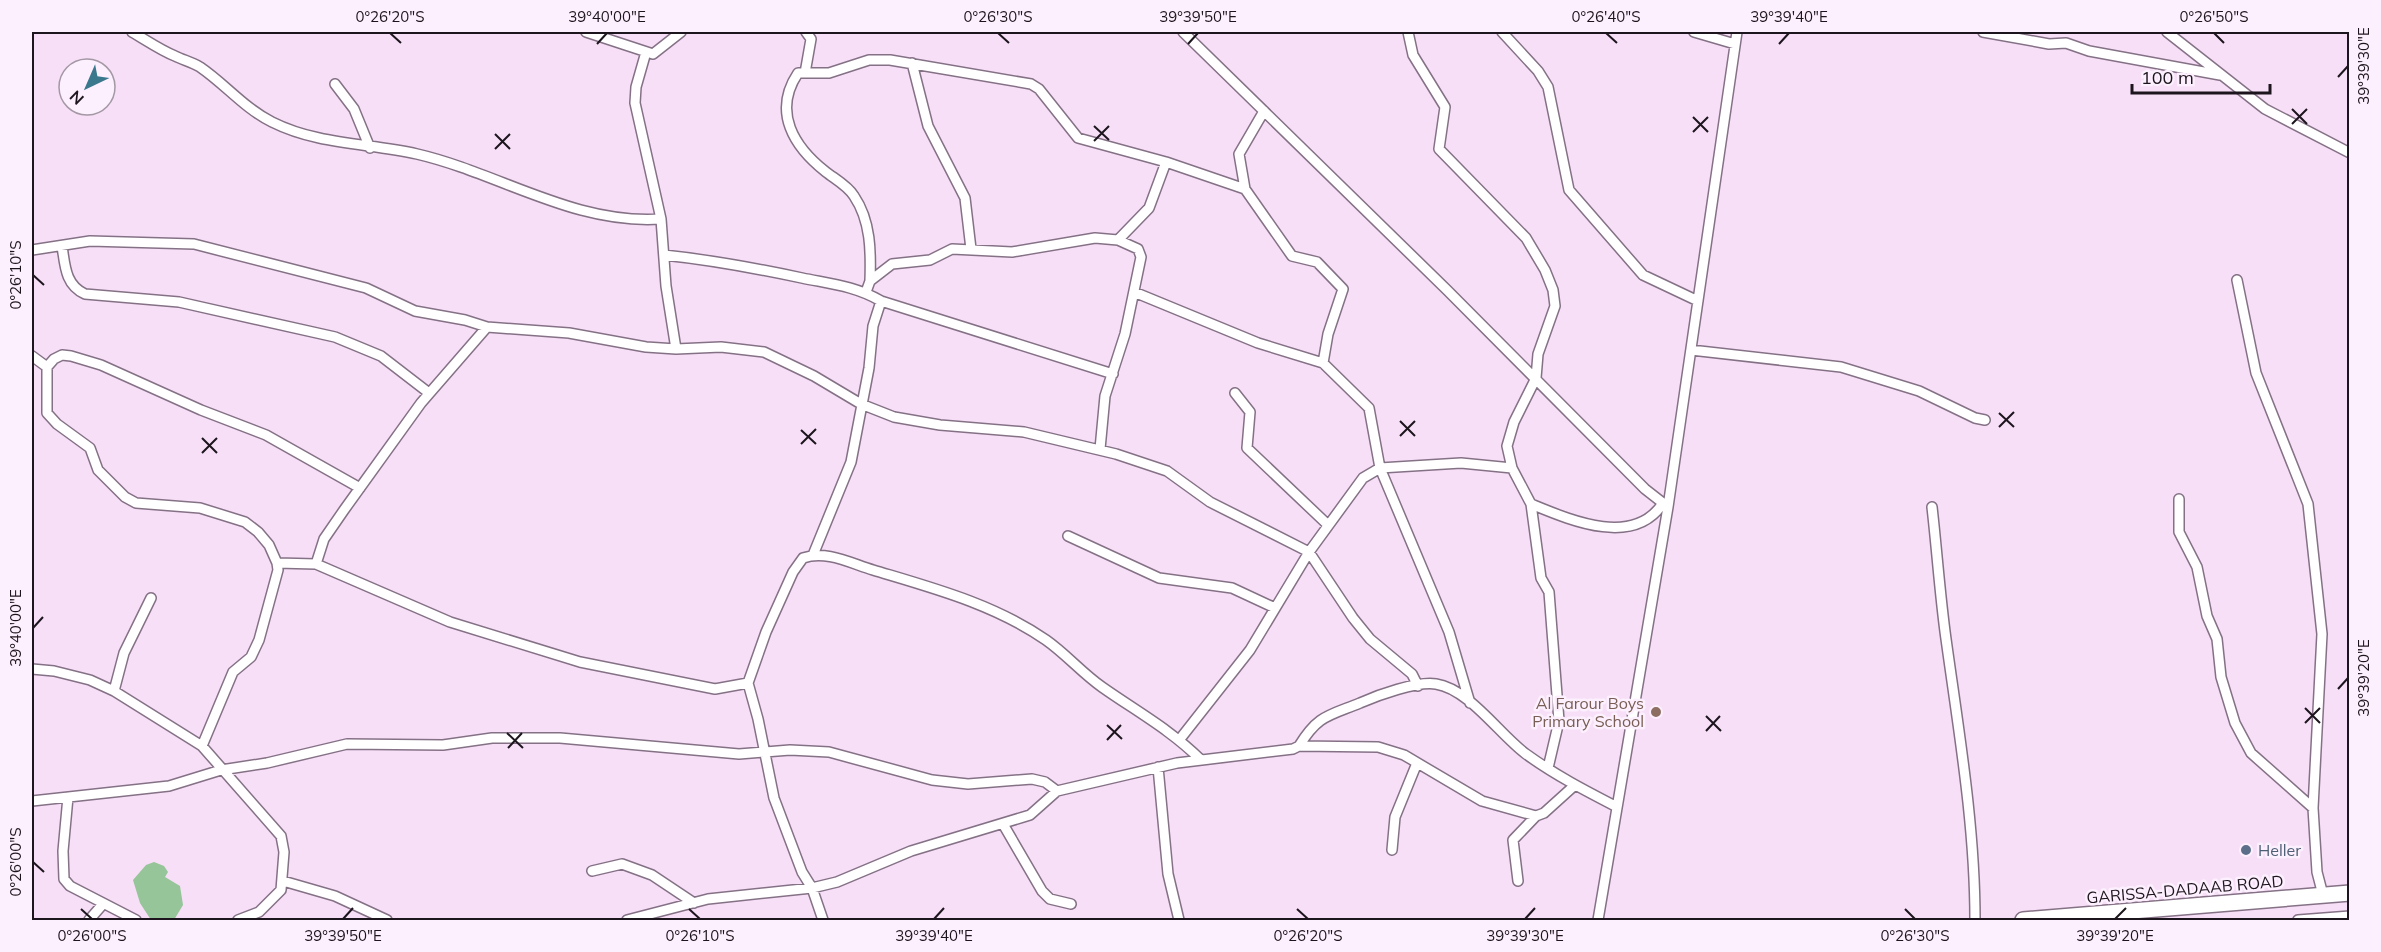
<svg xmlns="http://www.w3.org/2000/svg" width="2381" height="952" font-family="Mulish,sans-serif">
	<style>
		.forest { fill: #95c598 }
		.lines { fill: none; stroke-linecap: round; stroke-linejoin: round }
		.minor-casing { stroke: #857186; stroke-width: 12 }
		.trunk-casing { stroke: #857186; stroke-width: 18 }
		.minor { stroke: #fff; stroke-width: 9 }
		.trunk { stroke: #fff; stroke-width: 15 }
		.ticks { fill: none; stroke: #1d151d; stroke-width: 2 }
		.education-dot { fill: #8d6e63; stroke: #fdf0fe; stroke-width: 2 }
		.service-dot { fill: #5c6f8a; stroke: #fdf0fe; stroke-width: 2 }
		.labels { text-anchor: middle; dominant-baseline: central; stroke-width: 5; stroke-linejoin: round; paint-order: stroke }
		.education-label { font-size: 16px; fill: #785e54; stroke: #fdf0fe; text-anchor: end }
		.service-label { font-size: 16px; fill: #4e5e75; stroke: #fdf0fe; text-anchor: start }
		.street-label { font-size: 16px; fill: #1d151d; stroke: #fdf0fe }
		.neatline { fill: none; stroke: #1d151d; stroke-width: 2 }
		.ticks-label { font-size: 15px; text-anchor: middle; fill: #1d151d }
	</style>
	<rect width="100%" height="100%" fill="#f6dff7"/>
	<path class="forest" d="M154 862 164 866 168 872 165 877 180 886 183 905 174 920H151L140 903 133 880 146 865Z"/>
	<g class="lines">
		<g class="minor-casing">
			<path id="minor" d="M132 32C146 40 160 50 175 56 183 60 192 62 200 67 225 84 244 108 272 122 318 145 368 143 417 154 499 173 574 225 661 219
				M586 32 653 54 681 32
				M1183 32 1447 290 1645 489 1668 507
				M1408 32 1413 55 1445 107 1439 149 1526 238 1545 270 1553 290 1555 306 1538 354 1536 378 1514 422 1507 446 1512 468 1531 504 1541 578 1549 592 1559 721 1548 768
				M1502 32 1538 71 1548 87 1569 190 1643 275 1698 301
				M1694 32 1735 44
				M1983 32 2049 44 2066 43 2089 51 2220 75
				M2167 32 2265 109 2350 153
				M646 52 636 87 635 103 661 219 666 286 676 349
				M912 63 928 126 965 198 971 249
				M805 73 811 39 806 32
				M335 84 354 109 370 148
				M1245 189 1239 154 1264 111
				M1118 240 1149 208 1166 162
				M62 246C65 265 65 285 85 294L179 302 335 337 381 356 429 393
				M32 250 90 241 194 244 366 288 415 311 465 320 487 327 569 333 646 347 676 349 721 347 764 352 814 376 861 404 894 417 940 425 1024 432 1116 454 1167 471 1210 502 1309 552 1353 618 1370 639 1412 674 1418 686
				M664 255C712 260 755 268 802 278 831 284 855 286 881 301L1113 374
				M2237 280 2256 373 2308 504 2322 634 2313 808
				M870 281C871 252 871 221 854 196 848 186 835 179 826 172 794 147 772 112 798 73H829L869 60H890L1031 84 1039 89 1078 138 1166 162 1245 189 1292 256 1317 262 1343 289 1328 334 1323 363 1369 408 1380 468 1449 632 1470 703
				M866 292 870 281 892 264 930 260 952 249 1012 252 1095 238 1118 240 1138 249 1141 257 1125 334 1105 396 1100 449
				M1134 292 1258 343 1323 363
				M1691 350 1841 367 1919 391 1975 418 1985 420
				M32 356 47 367
				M1235 393 1250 412 1247 448 1328 525
				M2179 499V532L2197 567 2207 616 2217 639 2221 677 2235 723 2251 753 2313 808 2317 872 2323 895
				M1531 504C1570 520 1634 548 1663 503
				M1932 507C1937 551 1940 596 1946 639 1959 733 1975 826 1975 920
				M1068 536 1159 578 1232 588 1275 608
				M813 555 851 462 869 368 873 326 881 301
				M277 563 316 564 450 622 580 662 715 689 748 683
				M316 564 324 539 344 510 421 403 487 327
				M32 669 54 671 90 680 114 691 202 746 281 836 284 852 281 890 259 912 238 920
				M114 691 124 653 151 598
				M1180 739 1250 650 1309 552 1363 478 1380 468 1396 467 1461 463 1512 468
				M202 746 233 672 251 657 259 640 278 570 277 563 269 545 258 532 245 522 200 508 136 503 125 497 98 470 90 448 57 424 47 413V367L54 359 62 355 71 356 101 365 201 410 266 435 360 488
				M1299 746C1318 715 1328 716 1360 703 1378 695 1417 681 1436 684 1469 689 1500 735 1526 754 1555 775 1586 791 1617 807
				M1158 767 1168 874 1179 920
				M68 797 63 851 64 879 70 886 136 920
				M32 801 169 786 221 770 267 763 347 744 443 745 492 738H560L739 754 790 750 829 752 932 780 968 784 1032 779 1045 782 1057 791
				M1003 824 1042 891 1050 899 1071 904
				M1392 850 1395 817 1417 763
				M592 871 622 864 652 875 694 903
				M283 881 335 896 387 920
				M1518 881 1513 840 1536 816
				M89 920 103 904
				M627 920 708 899 812 888 837 882 911 851 1030 815 1057 791 1177 763 1293 749 1299 746 1378 747 1404 755 1482 801 1536 816 1544 813 1575 785
				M823 920 812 888 802 872 774 798 758 719 748 683 766 632 793 572 803 558C826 550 850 563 873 570 933 588 994 604 1046 640 1066 654 1082 673 1102 687 1136 711 1171 730 1201 760
				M1598 920 1668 507 1737 32
				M2298 920 2350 916"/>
		</g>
		<g class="trunk-casing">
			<path id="trunk" d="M2023 920 2350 893"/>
		</g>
		<use href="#minor" class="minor"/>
		<use href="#trunk" class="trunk"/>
	</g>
	<path class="ticks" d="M390 33 401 43M998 33 1009 43M1606 33 1617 43M2214 33 2224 43M597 44 607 33M1188 44 1198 33M1779 44 1789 33M2338 77 2348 66M2292 109 2307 124M1693 117 1708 132M2292 124 2307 109M1094 126 1109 140M1693 132 1708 117M495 134 510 149M1094 141 1109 126M495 149 510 134M33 275 44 285M1999 413 2014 427M1400 421 1415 436M1999 427 2014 412M801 430 816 444M1400 436 1415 421M202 438 217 453M801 444 816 429M202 453 217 438M33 628 43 617M2338 689 2348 678M2305 708 2320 723M1706 716 1721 731M2305 723 2320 708M1107 725 1122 739M1706 731 1720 716M507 733 523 748M1107 740 1121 725M508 748 522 733M33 862 44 872M81 909 92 919M689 909 700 919M1297 909 1308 919M1905 909 1915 919M343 919 353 908M934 919 944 908M1525 919 1535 908M2115 919 2126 908"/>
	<circle class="education-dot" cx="1656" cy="712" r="6"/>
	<circle class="service-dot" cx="2246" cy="850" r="6"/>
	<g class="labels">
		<g class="education-label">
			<text x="1644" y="703">Al Farour Boys<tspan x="1644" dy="18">Primary School</tspan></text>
		</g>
		<g class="service-label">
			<text x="2258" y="850">Heller</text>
		</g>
		<g class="street-label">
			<text transform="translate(2185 889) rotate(-5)">GARISSA-DADAAB ROAD</text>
		</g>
	</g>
	<rect width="2381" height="952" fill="none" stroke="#fdf0fe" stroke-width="66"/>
	<g transform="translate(87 87) rotate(224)"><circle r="28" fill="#fdf0fe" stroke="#a398a4" stroke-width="1.5"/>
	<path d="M0-4.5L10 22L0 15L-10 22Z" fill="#3a788d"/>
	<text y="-9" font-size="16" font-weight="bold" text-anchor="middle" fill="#1d151d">N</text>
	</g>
	<path d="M2132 84v9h138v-9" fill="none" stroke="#1d151d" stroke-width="3"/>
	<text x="2141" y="84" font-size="18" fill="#1d151d" stroke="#fdf0fe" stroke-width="4.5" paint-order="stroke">100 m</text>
	<rect x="33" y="33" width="2315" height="886" class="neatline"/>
	<g class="ticks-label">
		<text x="390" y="22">0°26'20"S</text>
		<text x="607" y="22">39°40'00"E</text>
		<text x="998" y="22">0°26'30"S</text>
		<text x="1198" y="22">39°39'50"E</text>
		<text x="1606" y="22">0°26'40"S</text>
		<text x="1789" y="22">39°39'40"E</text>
		<text x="2214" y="22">0°26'50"S</text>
		<text transform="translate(2364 66) rotate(-90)" y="5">39°39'30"E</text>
		<text transform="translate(16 275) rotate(-90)" y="5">0°26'10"S</text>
		<text transform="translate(16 628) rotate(-90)" y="5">39°40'00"E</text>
		<text transform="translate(2364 678) rotate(-90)" y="5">39°39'20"E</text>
		<text transform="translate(16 862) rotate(-90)" y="5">0°26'00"S</text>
		<text x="92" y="941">0°26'00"S</text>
		<text x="343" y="941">39°39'50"E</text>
		<text x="700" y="941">0°26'10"S</text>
		<text x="934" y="941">39°39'40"E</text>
		<text x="1308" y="941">0°26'20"S</text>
		<text x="1525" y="941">39°39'30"E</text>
		<text x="1915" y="941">0°26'30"S</text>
		<text x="2115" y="941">39°39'20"E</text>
	</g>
</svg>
